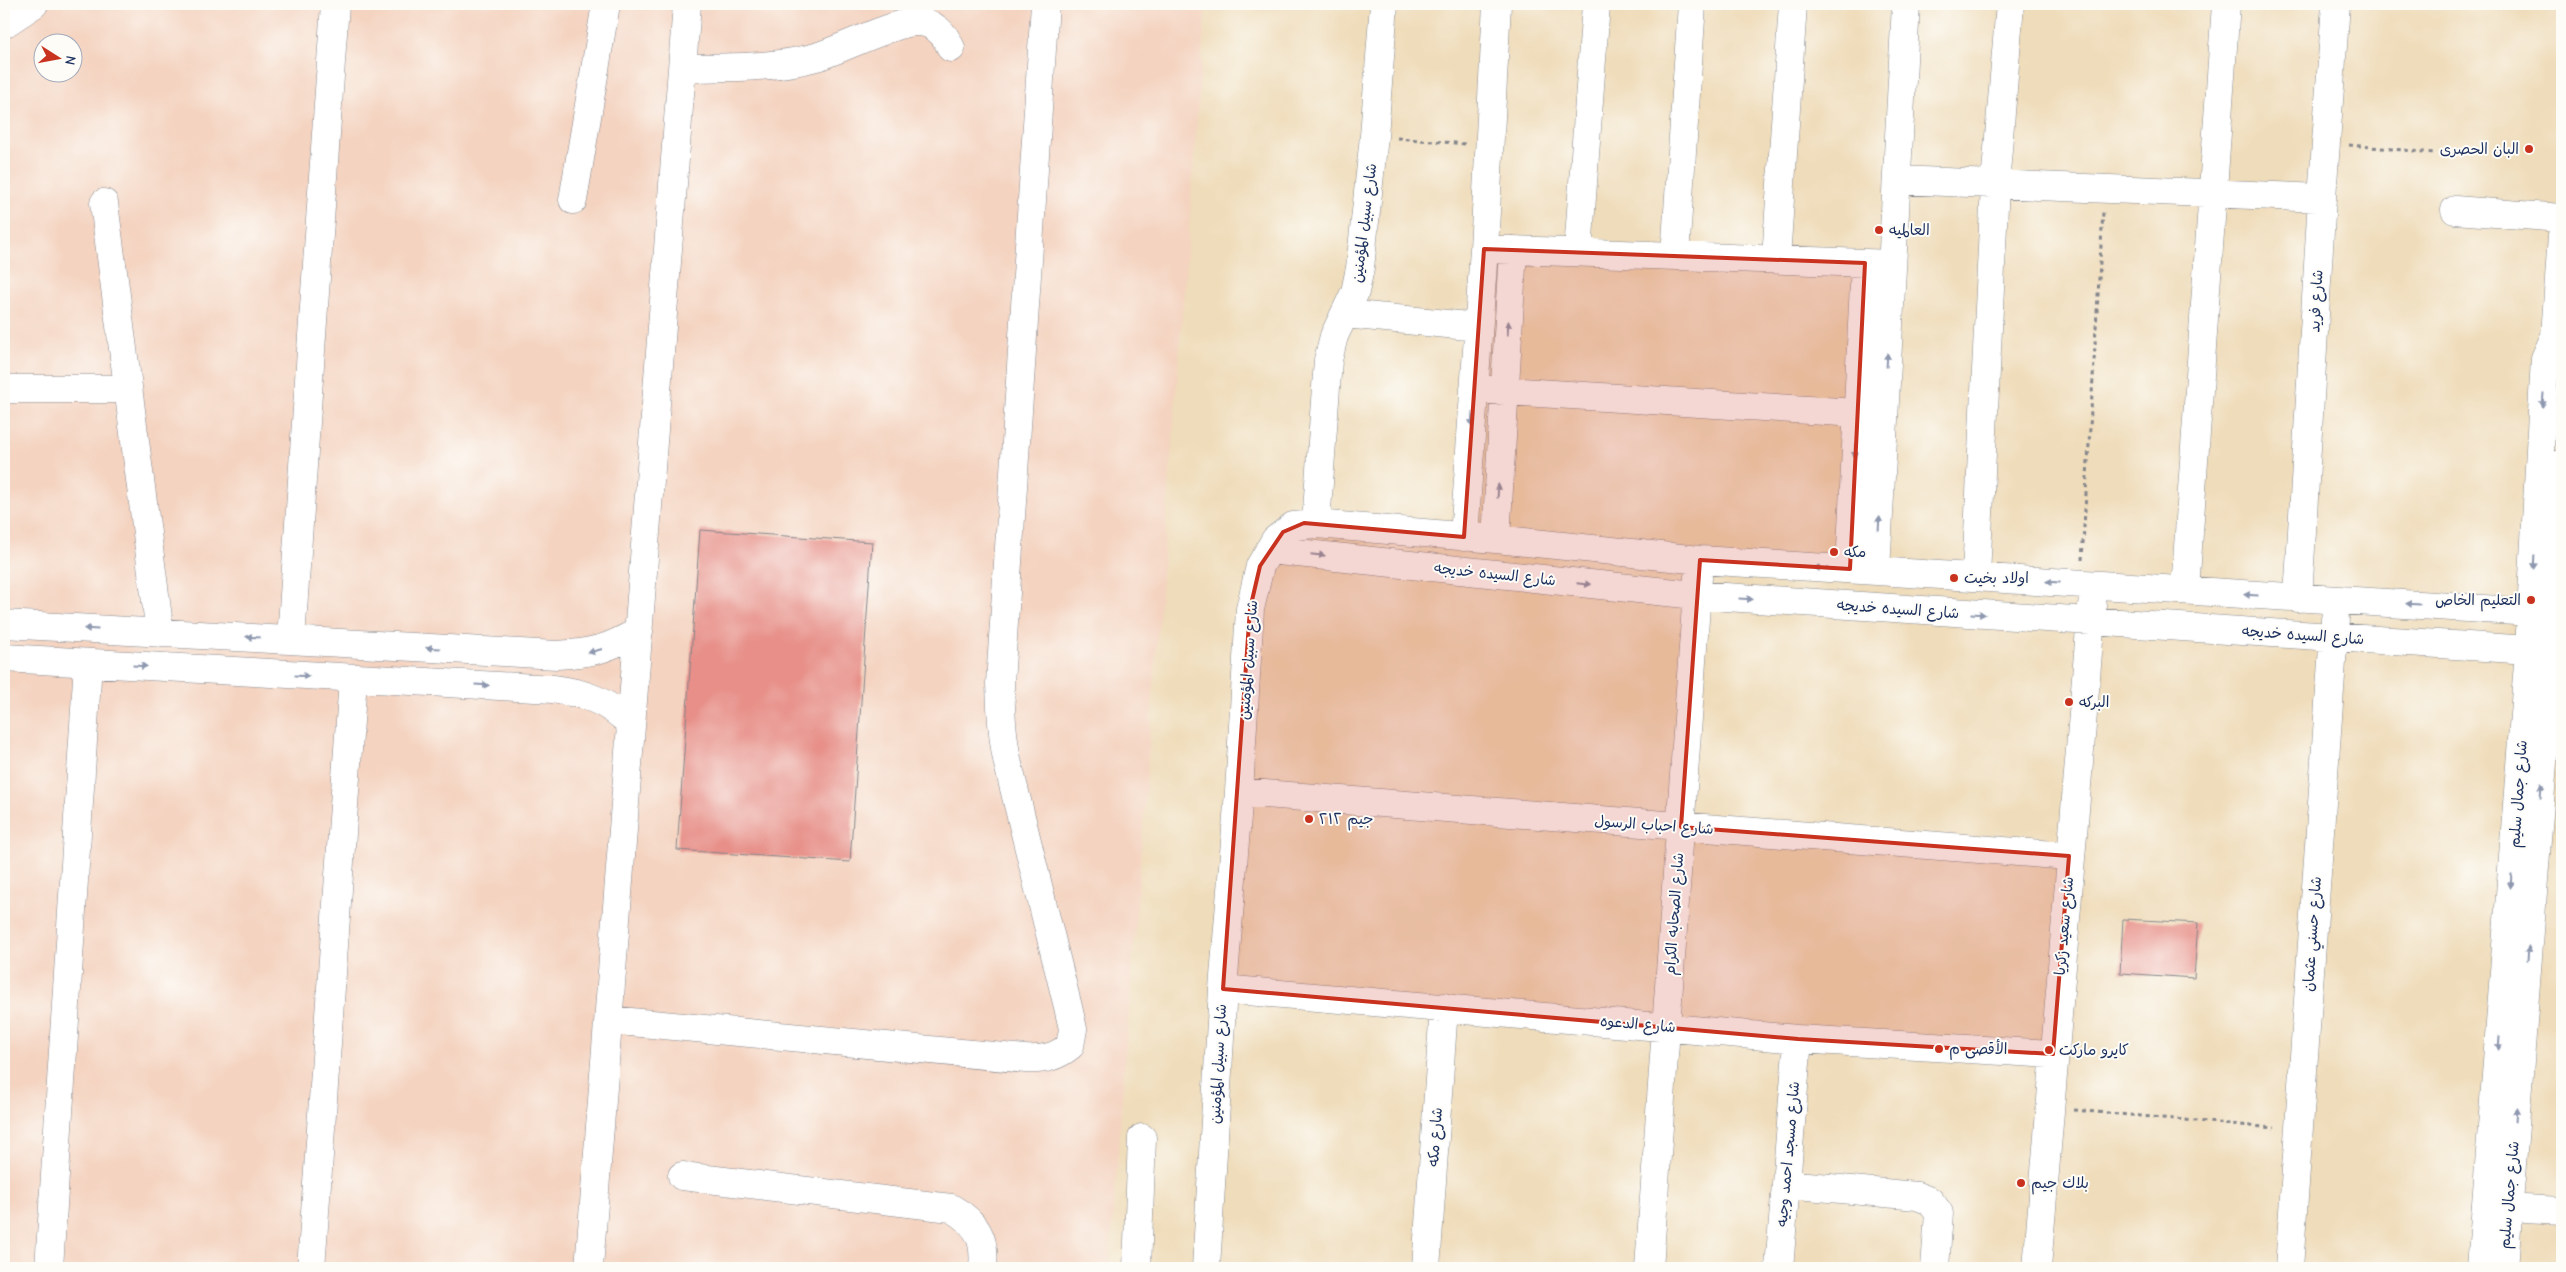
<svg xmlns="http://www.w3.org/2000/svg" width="2566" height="1272" font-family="'Comic Neue','Playpen Sans Arabic',sans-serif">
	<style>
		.built { fill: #f4d3c0; fill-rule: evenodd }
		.building { fill: #e78f88 }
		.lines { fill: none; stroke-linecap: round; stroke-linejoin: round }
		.minor-casing { stroke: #85868c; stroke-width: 29 }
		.major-casing { stroke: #85868c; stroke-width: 29 }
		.path { stroke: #85868c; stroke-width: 3; stroke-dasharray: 4 4; stroke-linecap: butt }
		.minor { stroke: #fff; stroke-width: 28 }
		.major { stroke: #fff; stroke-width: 28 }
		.oneway { fill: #8d97ae }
		.marked { fill: #c8321e; fill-opacity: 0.2; stroke: #c8321e; stroke-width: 4; stroke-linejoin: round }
		.poi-dot { fill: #c8321e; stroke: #fdfcf7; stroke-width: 2 }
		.labels { text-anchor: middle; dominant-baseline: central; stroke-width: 4; stroke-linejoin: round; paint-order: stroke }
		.poi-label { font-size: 15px; fill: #1b2f5e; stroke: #fdfcf7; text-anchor: start }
		.street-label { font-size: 15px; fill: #1b2f5e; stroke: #fdfcf7 }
	</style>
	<rect width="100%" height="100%" fill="#fdfcf7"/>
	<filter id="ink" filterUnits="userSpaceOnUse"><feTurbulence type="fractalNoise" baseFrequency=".02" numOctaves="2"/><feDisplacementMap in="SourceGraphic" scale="10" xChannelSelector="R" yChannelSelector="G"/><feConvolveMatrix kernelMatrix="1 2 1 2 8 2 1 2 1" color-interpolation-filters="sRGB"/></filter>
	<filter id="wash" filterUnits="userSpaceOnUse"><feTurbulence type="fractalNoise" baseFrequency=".0096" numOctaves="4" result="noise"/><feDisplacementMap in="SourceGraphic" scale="20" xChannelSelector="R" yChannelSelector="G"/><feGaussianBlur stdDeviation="1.12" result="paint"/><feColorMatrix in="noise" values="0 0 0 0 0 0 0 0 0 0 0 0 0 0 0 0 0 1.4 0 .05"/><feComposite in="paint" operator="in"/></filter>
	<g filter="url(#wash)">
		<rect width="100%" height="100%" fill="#efdcba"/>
		<path class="built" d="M4 4H1206L1109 1268H4ZM42 42H72V72H42Z"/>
		<g id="blocks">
			<path class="building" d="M700 530 872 542 850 862 677 850Z
				M2123 919 2198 923 2194 978 2120 973Z"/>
		</g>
	</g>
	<g filter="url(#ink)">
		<use href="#blocks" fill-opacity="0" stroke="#85868c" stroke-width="1"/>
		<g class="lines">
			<g class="minor-casing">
				<path id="minor" d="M4 24 34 4
					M682 68C726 67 773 69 816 57 840 50 897 21 917 22 934 22 945 34 951 48
					M1898 180 2322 198
					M573 200 606 4
					M104 203 160 633
					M2455 210 2562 218
					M1484 249 1892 264
					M1578 252 1596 4
					M1675 256 1692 4
					M1776 259 1793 4
					M1345 314 1478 327
					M4 389H128
					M1474 389 1857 413
					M1316 524 1496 539 1700 560 2531 612
					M1464 537 1484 249 1497 4
					M1496 539 1513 250
					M1269 550 1695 595 2529 650
					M1850 569 1865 263
					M1876 571 1906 4
					M1976 576 1995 185 2010 4
					M2185 590 2226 4
					M2298 598 2322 198 2336 4
					M4 624 557 655C593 653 608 649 639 631
					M291 639 335 4
					M4 658 553 689C585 693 607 701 630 723
					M1239 792 2069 856
					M1223 989 1798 1039 2053 1054
					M609 1020 1026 1059C1044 1060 1056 1057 1070 1046L1073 1029 1068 1007 1008 764C1002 737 1001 711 1000 683L1045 4
					M682 1176 951 1208C977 1223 986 1238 983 1268
					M1786 1184 1917 1196 1930 1201 1939 1213 1935 1268
					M2486 1207 2562 1211
					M49 1268 88 663
					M311 1268 353 679
					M589 1268 687 4
					M1137 1268 1142 1138
					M1206 1268 1223 989 1239 792 1250 609 1260 566 1275 540 1293 526 1316 524 1328 360 1334 336 1355 292 1360 268 1374 136 1384 4
					M1426 1268 1444 1007
					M1649 1268 1698 577
					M1779 1268 1798 1039
					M2037 1268 2092 605
					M2289 1268 2335 619"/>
			</g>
			<g class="major-casing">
				<path id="major" d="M2481 1268 2529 650 2545 358 2555 336 2562 235
					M2504 1268 2548 698 2562 463"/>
			</g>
			<path class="path" d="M1397 138 1466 144
				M2349 145 2435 153
				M2082 560 2103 212
				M2074 1110 2274 1128"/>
			<use href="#minor" class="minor"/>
			<use href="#major" class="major"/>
		</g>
		<defs><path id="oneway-solid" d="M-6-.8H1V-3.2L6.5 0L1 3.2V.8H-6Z" transform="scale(1.25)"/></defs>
		<g class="oneway">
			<use href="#oneway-solid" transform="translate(1508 328) rotate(-86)"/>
			<use href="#oneway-solid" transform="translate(1887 360) rotate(-87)"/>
			<use href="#oneway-solid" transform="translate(2543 400) rotate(94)"/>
			<use href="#oneway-solid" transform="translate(1472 419) rotate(94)"/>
			<use href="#oneway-solid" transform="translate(1855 451) rotate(92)"/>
			<use href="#oneway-solid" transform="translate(1498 491) rotate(-87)"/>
			<use href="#oneway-solid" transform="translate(1879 523) rotate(-87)"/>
			<use href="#oneway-solid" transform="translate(1318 555) rotate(6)"/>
			<use href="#oneway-solid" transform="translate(2534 562) rotate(93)"/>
			<use href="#oneway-solid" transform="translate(1821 568) rotate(-177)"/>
			<use href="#oneway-solid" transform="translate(2053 582) rotate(-176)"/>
			<use href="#oneway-solid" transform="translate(1584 584) rotate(6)"/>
			<use href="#oneway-solid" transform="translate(2251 595) rotate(-176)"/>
			<use href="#oneway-solid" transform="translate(1746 599) rotate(4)"/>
			<use href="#oneway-solid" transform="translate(2413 604) rotate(-176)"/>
			<use href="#oneway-solid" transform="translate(1978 614) rotate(4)"/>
			<use href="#oneway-solid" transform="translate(91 629) rotate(-177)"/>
			<use href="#oneway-solid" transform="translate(253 637) rotate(-177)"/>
			<use href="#oneway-solid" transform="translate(433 648) rotate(-177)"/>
			<use href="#oneway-solid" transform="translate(595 651) rotate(165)"/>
			<use href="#oneway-solid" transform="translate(140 666) rotate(3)"/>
			<use href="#oneway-solid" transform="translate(302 676) rotate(3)"/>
			<use href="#oneway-solid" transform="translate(482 685) rotate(3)"/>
			<use href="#oneway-solid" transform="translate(2541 791) rotate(-86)"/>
			<use href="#oneway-solid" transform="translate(2511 881) rotate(94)"/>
			<use href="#oneway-solid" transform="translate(2528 953) rotate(-86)"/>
			<use href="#oneway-solid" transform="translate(2499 1043) rotate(94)"/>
			<use href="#oneway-solid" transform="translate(2516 1115) rotate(-86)"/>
		</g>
	</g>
	<path class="marked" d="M1484 249 1865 263 1850 569 1700 560 1681 827 2069 856 2053 1054 1798 1039 1223 989 1250 609 1260 566 1283 532 1304 523 1464 537Z"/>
	<g class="poi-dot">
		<circle cx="2529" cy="149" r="5"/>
		<circle cx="1879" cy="230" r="5"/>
		<circle cx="1834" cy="552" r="5"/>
		<circle cx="1954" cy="578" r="5"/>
		<circle cx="2531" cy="600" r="5"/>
		<circle cx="2069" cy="702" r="5"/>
		<circle cx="1309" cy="819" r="5"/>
		<circle cx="1939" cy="1049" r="5"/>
		<circle cx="2049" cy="1050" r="5"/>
		<circle cx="2021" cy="1183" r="5"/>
	</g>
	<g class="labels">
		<g class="poi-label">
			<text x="2519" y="149" text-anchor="end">البان الحصرى</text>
			<text x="1889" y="230">العالميه</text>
			<text x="1844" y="552">مكه</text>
			<text x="1964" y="578">اولاد بخيت</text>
			<text x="2521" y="600" text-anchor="end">التعليم الخاص</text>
			<text x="2079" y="702">البركه</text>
			<text x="1319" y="819">جيم ٢١٢</text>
			<text x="1949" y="1049">الأقصى م</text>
			<text x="2059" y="1050">كايرو ماركت</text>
			<text x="2031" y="1183">بلاك جيم</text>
		</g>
		<g class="street-label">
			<text transform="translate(1364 223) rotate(-83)">شارع سبيل المؤمنين</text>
			<text transform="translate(2316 301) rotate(-87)">شارع فريد</text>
			<text transform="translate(1495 574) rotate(6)">شارع السيده خديجه</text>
			<text transform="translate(1898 609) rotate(4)">شارع السيده خديجه</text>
			<text transform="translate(2303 635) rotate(4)">شارع السيده خديجه</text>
			<text transform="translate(1248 660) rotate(-86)">شارع سبيل المؤمنين</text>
			<text transform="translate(2518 794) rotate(-86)">شارع جمال سليم</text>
			<text transform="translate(1654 825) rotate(4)">شارع احباب الرسول</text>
			<text transform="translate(1674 914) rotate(-86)">شارع الصحابه الكرام</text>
			<text transform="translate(2064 926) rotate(-85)">شارع سعيد زكريا</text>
			<text transform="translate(2312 934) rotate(-86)">شارع حسني عثمان</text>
			<text transform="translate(1638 1024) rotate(5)">شارع الدعوه</text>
			<text transform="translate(1218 1064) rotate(-87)">شارع سبيل المؤمنين</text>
			<text transform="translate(1435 1137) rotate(-86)">شارع مكه</text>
			<text transform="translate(1788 1154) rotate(-85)">شارع مسجد احمد وجيه</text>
			<text transform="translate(2509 1195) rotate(-85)">شارع جمال سليم</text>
		</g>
	</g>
	<rect width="2566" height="1272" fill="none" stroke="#fdfcf7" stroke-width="20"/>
	<g transform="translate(58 58) rotate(101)"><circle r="24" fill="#fdfcf7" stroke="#a3aaba"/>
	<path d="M0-4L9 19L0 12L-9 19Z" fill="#c8321e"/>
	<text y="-8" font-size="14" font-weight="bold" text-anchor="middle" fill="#1b2f5e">N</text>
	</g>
</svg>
